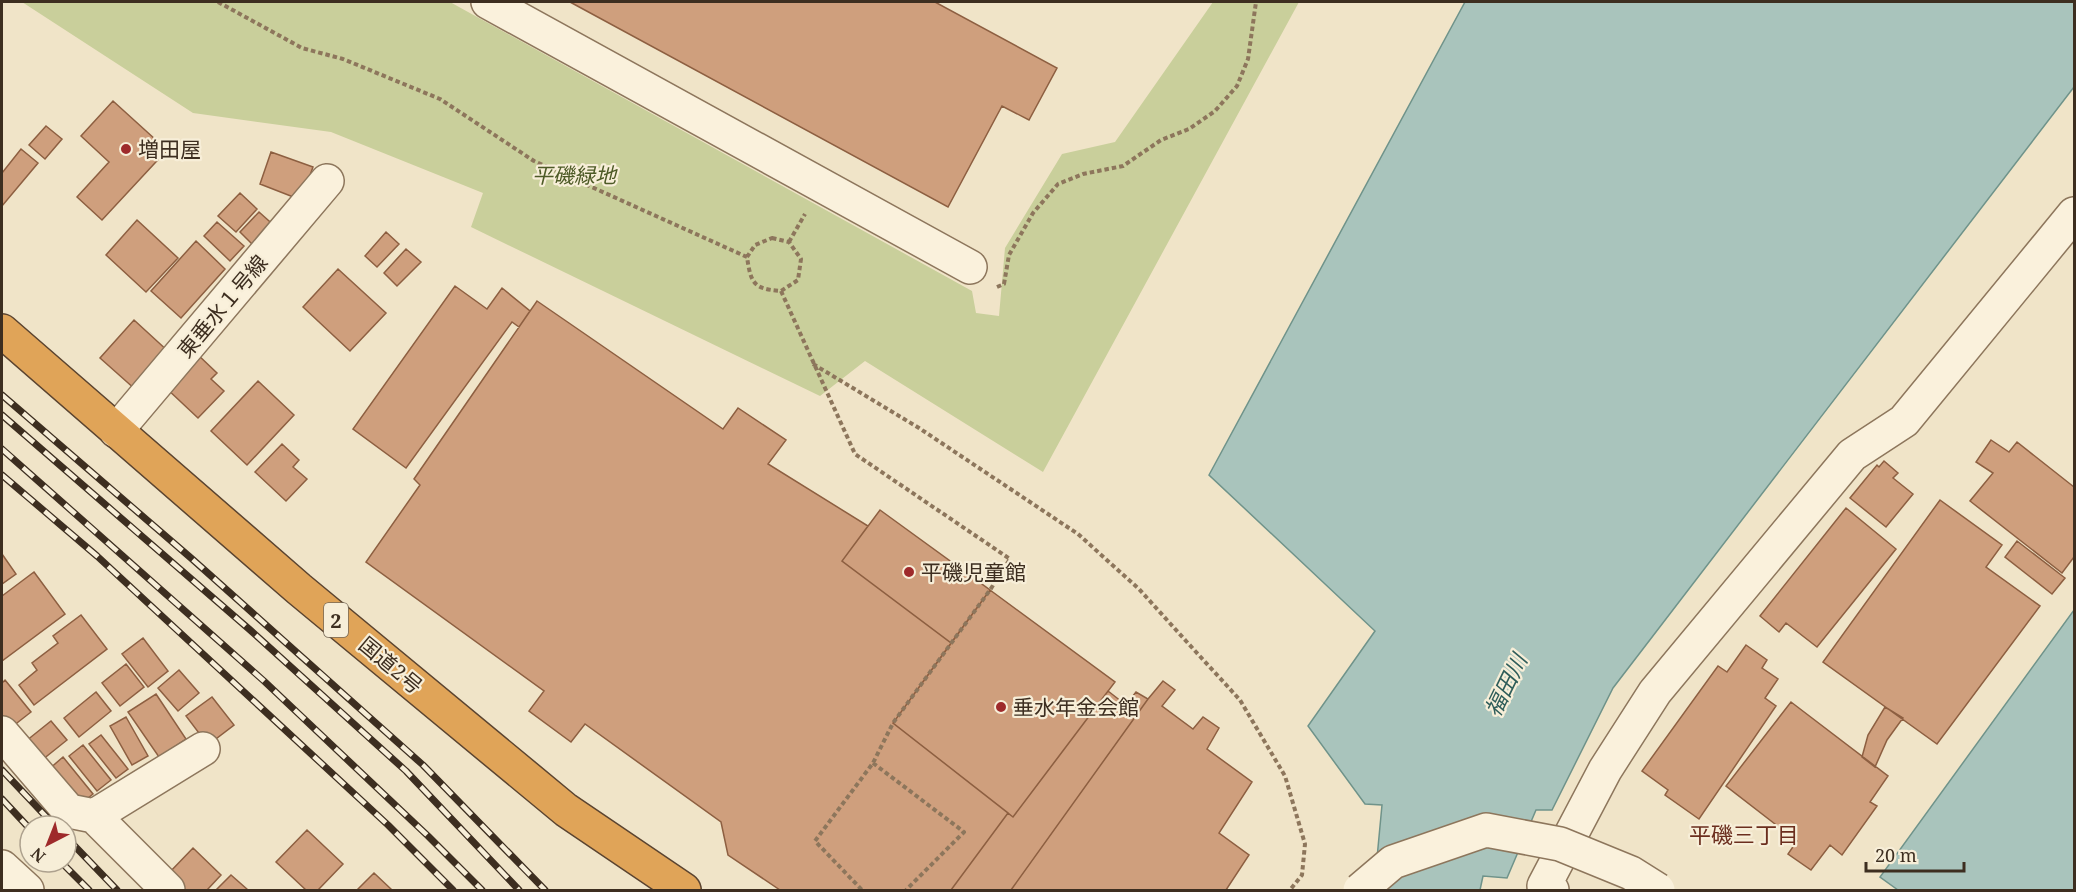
<svg xmlns="http://www.w3.org/2000/svg" width="2076" height="892" font-family="'Noto Serif','Noto Sans JP',serif">
	<style>
		.green { fill: #c9cf9b }
		.water { fill: #a9c4bc; stroke: #6f938a; stroke-width: 1.5 }
		.building { fill: #cf9f7d; stroke: #8d5f41; stroke-width: 1.5 }
		.lines { fill: none; stroke-linecap: round; stroke-linejoin: round }
		.minor-casing { stroke: #8d765c; stroke-width: 36 }
		.highway-casing { stroke: #5b4430; stroke-width: 36 }
		.path { stroke: #8d765c; stroke-width: 4; stroke-dasharray: 4.5 3; stroke-linecap: butt }
		.minor { stroke: #faf1dc; stroke-width: 33 }
		.highway { stroke: #e0a458; stroke-width: 33 }
		.rail-casing { stroke: #3d2e20; stroke-width: 7 }
		.rail { stroke: #f7eed8; stroke-width: 4.5; stroke-dasharray: 14; stroke-linecap: butt }
		.minor-bridge-casing { stroke: #8d765c; stroke-width: 36; stroke-linecap: butt }
		.minor-bridge { stroke: #faf1dc; stroke-width: 33 }
		.poi-dot { fill: #9e2a2b; stroke: #f7eed8; stroke-width: 2 }
		.labels { text-anchor: middle; dominant-baseline: central; stroke-width: 4.5; stroke-linejoin: round; paint-order: stroke }
		.shield { fill: #f7eed8; stroke: #756857; stroke-width: 1.5 }
		.shield-label { font-size: 20px; font-weight: bold; fill: #3d2e20 }
		.poi-label { font-size: 21px; fill: #3d2e20; stroke: #f7eed8; text-anchor: start }
		.park-label { font-size: 21px; font-style: italic; fill: #4d5a26; stroke: #f7eed8 }
		.street-label { font-size: 21px; fill: #3d2e20; stroke: #f7eed8 }
		.water-label { font-size: 22px; font-style: italic; fill: #2f5d5a; stroke: #f7eed8 }
		.neighbourhood-label { font-size: 22px; fill: #6b2e1e; stroke: #f7eed8 }
	</style>
	<rect width="100%" height="100%" fill="#f0e4c8"/>
	<path class="green" d="M22 2H450L972 291 976 313 999 316 1005 248 1062 154 1115 142 1213 2H1299L1043 472 865 361 820 396 471 227 483 193 331 132 193 113Z"/>
	<path class="water" d="M1465 2H2074V87L1613 688 1552 810H1536L1507 878 1483 876 1480 890H1374L1382 805 1365 804 1308 726 1375 631 1209 475Z
		M2074 610V890H1898L1880 877Z"/>
	<path class="building" d="M570 2H935L1057 68 1029 120 1002 106 948 207Z
		M113 101 167 150 102 220 77 197 109 162 81 136Z
		M46 126 62 139 45 159 29 145Z
		M21 149 38 163 2 206V173Z
		M271 152 313 167 301 200 260 184Z
		M240 193 257 209 236 232 218 216Z
		M259 212 278 229 258 250 240 232Z
		M137 220 178 258 146 292 106 255Z
		M217 222 244 246 230 261 204 236Z
		M386 232 399 244 377 267 365 256Z
		M196 241 225 269 181 318 151 291Z
		M406 249 421 262 397 286 384 273Z
		M338 269 386 313 350 351 303 307Z
		M455 286 487 309 502 288 530 311 519 327 512 322 406 468 353 429Z
		M537 301 723 429 738 408 786 440 768 464 868 526 842 561 951 643 893 723 1008 813 951 890H780L728 855 721 822 585 724 571 742 529 711 544 691 366 562 420 485 414 479Z
		M134 320 170 353 136 390 100 358Z
		M196 353 217 373 211 379 224 391 198 418 165 387Z
		M258 381 294 415 247 465 211 431Z
		M1991 440 2009 452 2017 442 2074 487V557L2062 573 1970 501 1993 473 1976 462Z
		M282 444 299 460 293 467 307 479 286 501 255 472Z
		M1884 461 1898 473 1893 478 1913 494 1886 527 1850 498 1877 465 1879 467Z
		M1940 500 2002 545 1986 567 2040 606 1937 744 1823 662Z
		M1846 508 1896 549 1817 647 1786 623 1779 632 1760 616Z
		M880 510 990 590 951 643 842 561Z
		M2017 541 2065 578 2052 594 2005 557Z
		M2 554 16 574 2 584Z
		M34 572 65 614 2 661V596Z
		M990 590 1115 682 1013 817 893 723Z
		M81 615 107 649 34 705 19 685 37 670 32 663 58 643 53 636Z
		M143 638 168 671 148 687 122 654Z
		M1746 645 1767 660 1762 668 1778 679 1765 698 1776 706 1699 819 1665 795 1668 790 1642 771 1718 666 1727 672Z
		M126 664 144 687 120 706 102 683Z
		M179 670 199 693 178 711 158 688Z
		M5 680 31 712 8 730 2 722V683Z
		M1163 681 1175 690 1162 706 1193 729 1203 717 1219 728 1207 749 1252 782 1219 833 1249 855 1226 890H1011L1148 699Z
		M1108 691 1126 705 1136 692 1148 699 1011 890H951L1008 813 1013 817Z
		M96 692 111 711 79 737 64 718Z
		M156 694 186 739 159 757 128 712Z
		M212 697 234 725 208 745 186 716Z
		M1791 702 1888 776 1870 802 1877 806 1842 855 1830 845 1811 870 1788 854 1797 841 1726 786Z
		M1885 707 1903 718 1887 740 1875 767 1862 757 1868 735Z
		M126 717 148 756 132 765 110 726Z
		M51 721 67 740 37 764 21 745Z
		M101 735 128 769 116 778 89 744Z
		M83 745 111 780 97 791 69 756Z
		M63 757 93 794 77 807 48 770Z
		M307 830 343 864 318 890H306L276 862Z
		M193 848 221 875 207 890H185L168 874Z
		M374 873 392 890H357Z
		M231 875 248 890H216Z"/>
	<g class="lines">
		<g class="minor-casing">
			<path id="minor" d="M488 2 970 267
				M116 431 327 181
				M2 733 69 811 94 816 168 890
				M94 816 203 749
				M2 867 27 890
				M1552 890 1544 886 1605 770 1655 692 1852 455 1904 421 2074 214"/>
		</g>
		<g class="highway-casing">
			<path id="highway" d="M2 331 299 589 566 810 684 890"/>
		</g>
		<path class="path" d="M218 2 302 48 343 59 440 99 534 161 747 257
			M772 238 789 242 801 259 798 280 781 291C753 289 751 283 747 257L755 245Z
			M789 242 805 214
			M997 287 1004 284 1009 255 1033 213 1058 184 1083 174 1123 166 1161 140 1189 129 1215 111 1237 86 1248 59 1256 2
			M781 291 855 454 1010 559 990 590 893 723 873 763 815 841 862 890
			M813 364 919 428 1078 534 1139 589 1186 641 1240 700 1285 776 1305 844 1302 875 1290 890
			M873 763 964 832 906 890"/>
		<use href="#minor" class="minor"/>
		<use href="#highway" class="highway"/>
		<g class="rail-casing">
			<path id="rail" d="M2 395 191 558 423 765 545 890
				M2 415 249 629 406 771 519 890
				M2 449 264 681 428 836 482 890
				M2 475 97 556 388 825 453 890
				M2 770 55 826
				M2 799 30 829
				M66 837 117 890
				M61 862 89 890"/>
		</g>
		<use href="#rail" class="rail"/>
		<g class="minor-bridge-casing">
			<path id="minor-bridge" d="M1360 890 1393 862 1486 830 1560 844 1631 873 1658 890"/>
		</g>
		<use href="#minor-bridge" class="minor-bridge"/>
	</g>
	<g class="poi-dot">
		<circle cx="126" cy="149" r="6"/>
		<circle cx="909" cy="572" r="6"/>
		<circle cx="1001" cy="707" r="6"/>
	</g>
	<g class="labels">
		<rect class="shield" x="324" y="603" width="24" height="34" rx="4.5"/>
		<g class="shield-label">
			<text x="336" y="620">2</text>
		</g>
		<g class="poi-label">
			<text x="138" y="149">増田屋</text>
			<text x="921" y="572">平磯児童館</text>
			<text x="1013" y="707">垂水年金会館</text>
		</g>
		<g class="park-label">
			<text x="574" y="175">平磯緑地</text>
		</g>
		<g class="street-label">
			<text transform="translate(222 306) rotate(-50)">東垂水１号線</text>
			<text transform="translate(391 665) rotate(40)">国道2号</text>
		</g>
		<g class="water-label">
			<text transform="translate(1505 685) rotate(-64)">福田川</text>
		</g>
		<g class="neighbourhood-label">
			<text x="1744" y="834">平磯三丁目</text>
		</g>
	</g>
	<rect width="2076" height="892" fill="none" stroke="#3d2e20" stroke-width="6"/>
	<g transform="translate(48 844) rotate(222)"><circle r="28" fill="#f7eed8" stroke="#ada18e" stroke-width="1.5"/>
	<path d="M0-4.5L10 22L0 15L-10 22Z" fill="#9e2a2b"/>
	<text y="-9" font-size="16" font-weight="bold" text-anchor="middle" fill="#3d2e20">N</text>
	</g>
	<path d="M1866 862v9h98v-9" fill="none" stroke="#3d2e20" stroke-width="3"/>
	<text x="1875" y="862" font-size="18" fill="#3d2e20" stroke="#f7eed8" stroke-width="4.5" paint-order="stroke">20 m</text>
</svg>
